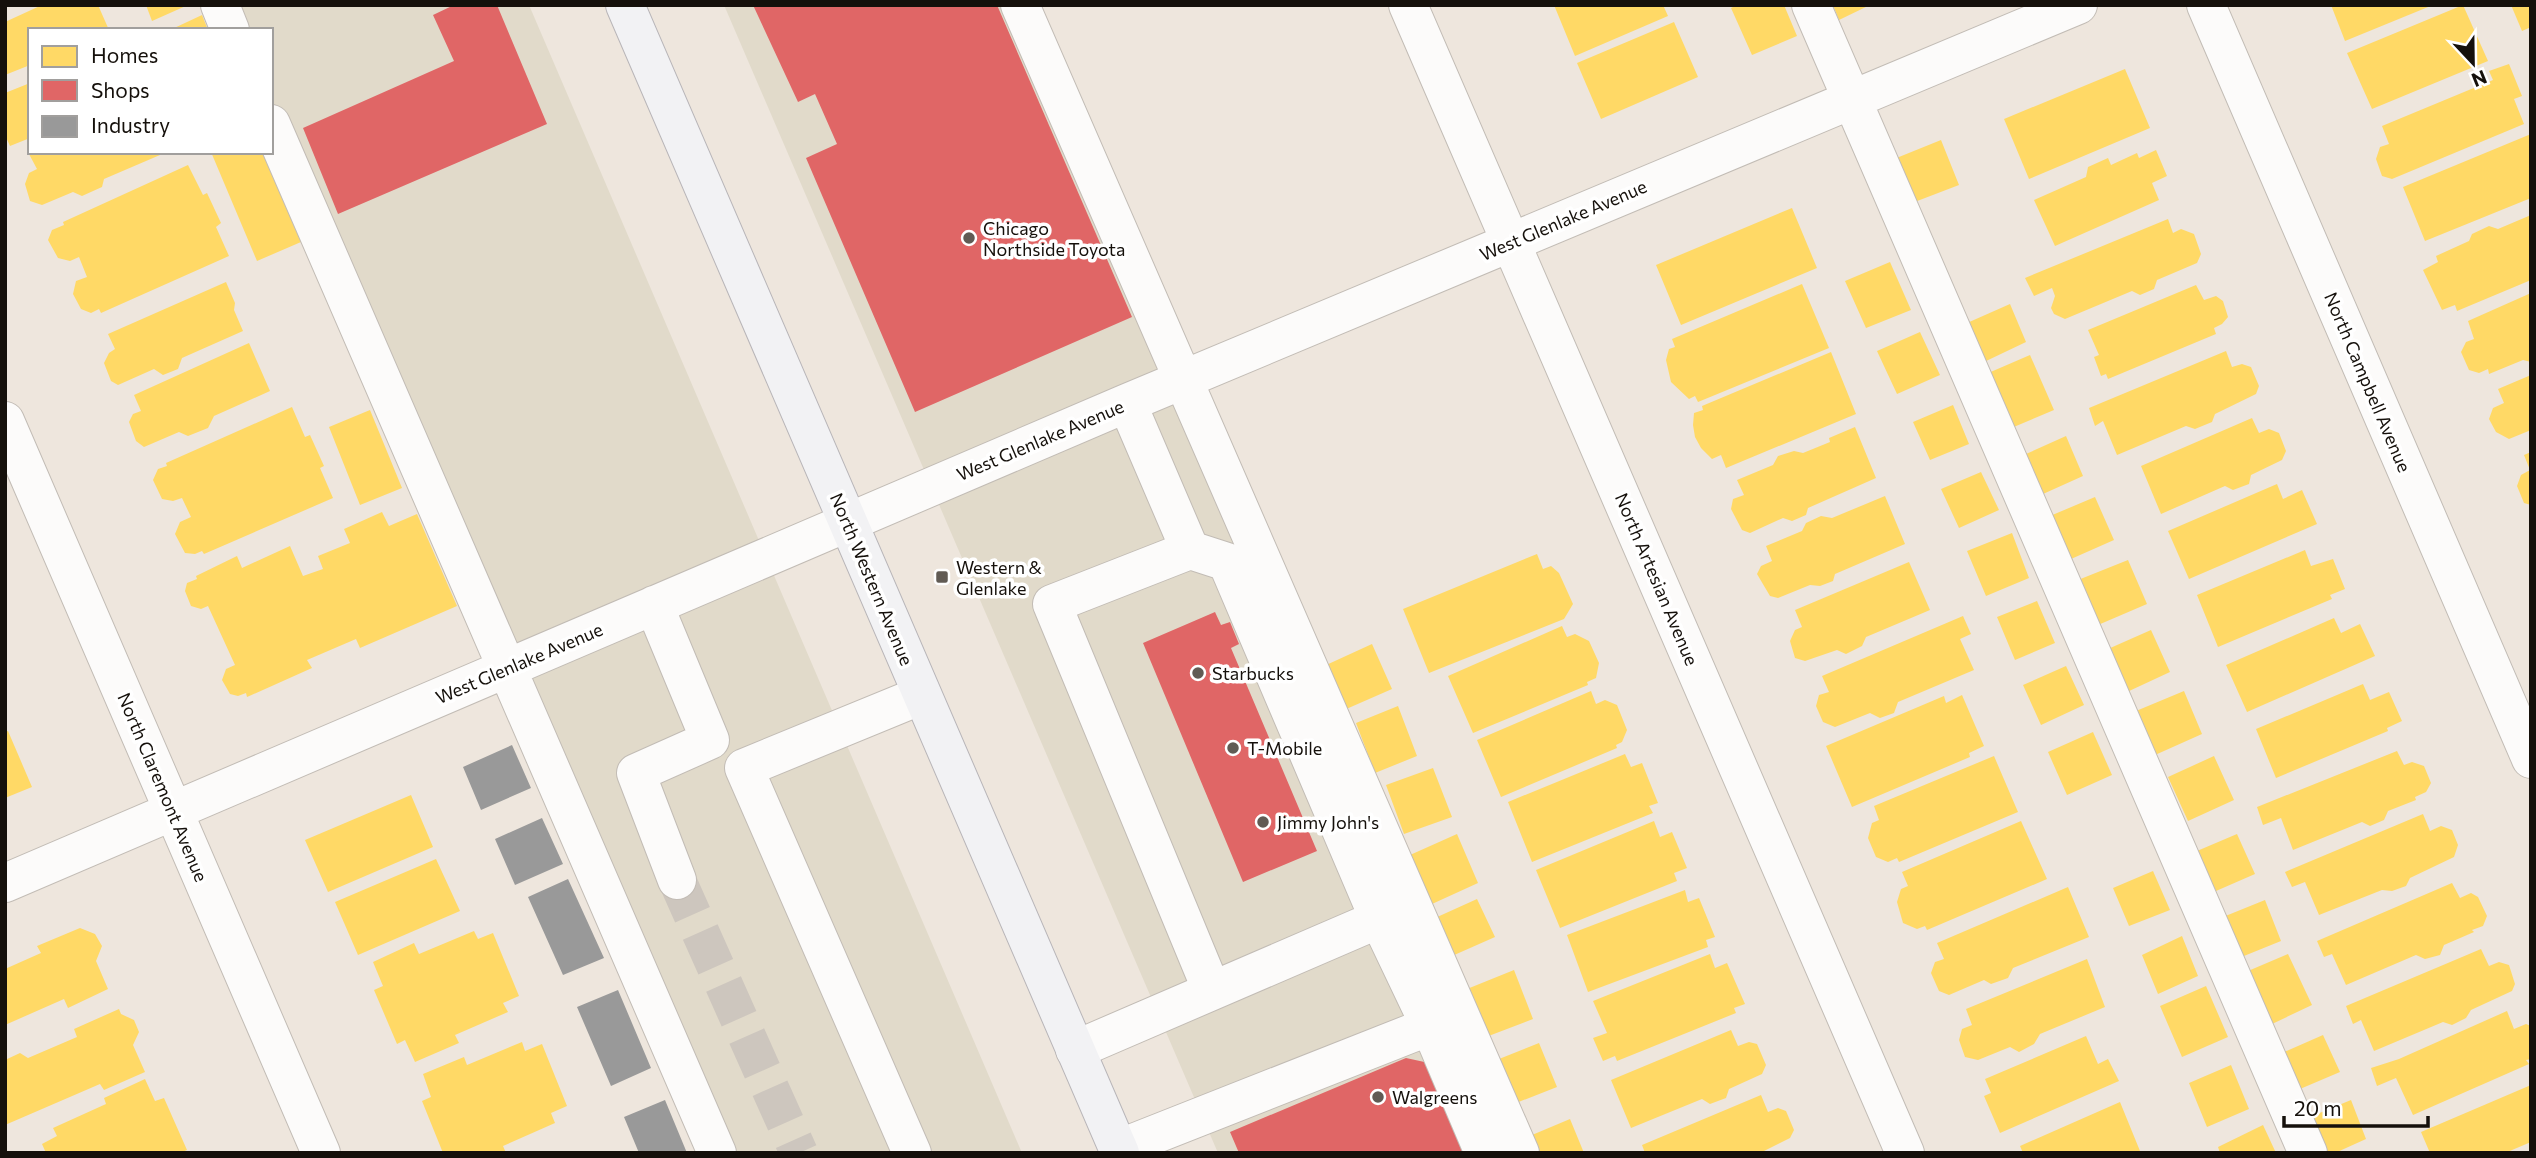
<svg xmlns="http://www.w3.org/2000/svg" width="2536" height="1158" font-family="Commissioner,sans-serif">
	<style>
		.commercial { fill: #e1daca }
		.homes { fill: #ffd966 }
		.shops { fill: #e06666 }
		.industry { fill: #999 }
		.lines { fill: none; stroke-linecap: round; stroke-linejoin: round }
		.minor-tunnel { stroke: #cdc6be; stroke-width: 38; stroke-dasharray: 38 19; stroke-linecap: butt }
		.minor-casing { stroke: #c2bcb5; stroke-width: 40 }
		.major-casing { stroke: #b8b5b8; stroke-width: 40 }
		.minor { stroke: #fcfbfa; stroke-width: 38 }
		.major { stroke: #f2f2f4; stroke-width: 38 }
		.poi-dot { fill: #615b54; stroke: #fff; stroke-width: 2.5 }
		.labels { text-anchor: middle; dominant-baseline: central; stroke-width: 7; stroke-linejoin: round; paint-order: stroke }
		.street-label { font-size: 18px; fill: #15100b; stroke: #fff }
		.poi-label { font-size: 18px; fill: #15100b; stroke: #fff; text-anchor: start }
	</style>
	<rect width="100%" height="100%" fill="#eee6dd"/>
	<path class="commercial" d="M214 5H529L1022 1153H708L271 138V30H225Z
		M724 5H1028L1522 1153H1218Z"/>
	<path class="homes" d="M42 5H98L109 30H30V65L5 75V22Z
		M146 5H188L152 21Z
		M1554 5H1663L1668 16 1575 56Z
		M1737 5H1784L1797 36 1752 55 1731 8Z
		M1833 5H1870L1839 20Z
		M2331 5H2433L2345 41Z
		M2463 5 2488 61 2372 109 2347 53Z
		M2511 5H2531V27L2522 31Z
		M202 15 208 30H170Z
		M1674 22 1698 77 1601 119 1577 63Z
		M2509 64 2522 96 2514 99 2524 124 2392 179 2382 176 2376 159 2380 147 2389 144 2382 126 2493 80 2489 71Z
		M2125 69 2150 128 2029 179 2004 119Z
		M30 83V138L10 146 5 135V93Z
		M2531 134V198L2425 241 2403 187Z
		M1941 140 1959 185 1912 203 1894 159Z
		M2156 150 2167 176 2152 183 2159 200 2055 246 2034 200 2086 177 2088 167 2108 158 2111 165 2137 153 2139 158Z
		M34 152H167L104 179 102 187 82 196 73 192 42 205 30 201 25 184 29 173 37 169 29 154Z
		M211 152H262L301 242 257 261Z
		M188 165 203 195 207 193 221 223 216 227 229 256 101 313 99 309 91 313 81 309 73 294 76 281 87 277 79 257 70 261 58 258 48 240 52 230 64 225 63 222Z
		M1792 208 1817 268 1681 325 1656 265Z
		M2531 215V280L2457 311 2455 305 2442 310 2423 270 2438 262 2436 256 2469 241 2472 234 2489 226 2498 229Z
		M2168 219 2173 233 2181 229 2194 234 2201 254 2197 263 2157 280 2154 289 2140 295 2132 291 2065 319 2054 314 2051 308 2055 296 2052 288 2034 296 2025 278Z
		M1890 262 1911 310 1866 328 1845 281Z
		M226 282 235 303 234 310 243 331 182 358 178 369 163 375 154 369 118 385 111 381 104 363 109 353 115 349 108 334Z
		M1802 284 1829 348 1698 402 1695 396 1689 399 1671 382 1666 360 1669 349 1675 347 1672 339Z
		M2196 285 2204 300 2216 296 2223 301 2228 317 2222 324 2214 328 2216 334 2108 379 2106 374 2101 376 2094 357 2099 355 2088 330Z
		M2531 293V362L2523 360 2489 374 2488 369 2479 373 2469 370 2461 352 2466 342 2474 339 2468 321Z
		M2010 304 2026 342 1984 362 1967 323Z
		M1920 332 1940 375 1897 394 1877 351Z
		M249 343 270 391 214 416 208 428 188 436 179 432 144 447 136 441 129 422 133 414 141 411 134 395Z
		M2226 351 2232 367 2242 364 2251 367 2259 386 2256 394 2215 414 2212 422 2195 429 2186 426 2117 455 2103 421 2095 426 2089 408Z
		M1831 352 1856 414 1726 468 1721 455 1712 459 1701 448 1695 437 1693 425 1694 413 1703 410 1702 406Z
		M2030 355 2054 410 2009 429 1986 374Z
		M2531 375V430L2509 439 2496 432 2489 419 2493 408 2504 403 2498 389Z
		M1953 405 1969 444 1930 460 1913 422Z
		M292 407 305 437 310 435 324 466 320 468 333 498 204 554 202 551 195 554 185 553 175 534 180 522 191 517 182 498 173 501 162 499 153 480 158 469 167 466 166 463Z
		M370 410 402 488 360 505 329 427Z
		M2252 418 2259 433 2269 429 2279 433 2286 451 2282 460 2251 475 2249 484 2233 490 2225 486 2161 514 2141 466Z
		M1855 427 1876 478 1808 508 1806 515 1792 521 1783 518 1750 533 1742 530 1731 509 1733 499 1744 495 1737 480 1773 465 1778 456 1794 451 1803 453 1830 442 1829 438Z
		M2066 436 2083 476 2043 494 2026 454Z
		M2531 452V505L2524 503 2517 486 2521 475 2530 470 2524 455Z
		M1981 472 1999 510 1959 528 1941 489Z
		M2277 484 2283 499 2302 490 2317 524 2189 579 2168 531Z
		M1885 496 1905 544 1835 574 1833 581 1820 586 1810 585 1778 598 1770 596 1757 574 1761 566 1772 561 1766 546 1802 531 1806 523 1821 516 1832 518Z
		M2095 497 2114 540 2071 559 2050 516Z
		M382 512 389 526 417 514 457 606 360 648 356 639 307 660 312 668 247 697 246 693 238 696 230 694 222 680 226 669 235 665 208 606 201 609 191 606 185 591 187 583 197 579 196 576 237 556 242 568 290 546 303 576 323 569 318 556 350 543 344 529Z
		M2012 533 2029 578 1986 596 1967 551Z
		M2305 550 2311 566 2333 559 2345 589 2330 595 2332 599 2218 647 2197 595Z
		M1537 554 1543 569 1551 566 1559 573 1573 604 1564 619 1429 673 1403 609Z
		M2128 560 2147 604 2098 625 2078 580Z
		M1909 562 1930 610 1866 637 1862 646 1846 654 1837 650 1805 661 1795 658 1790 641 1795 630 1802 627 1795 610Z
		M2037 601 2055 643 2015 660 1997 617Z
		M1963 616 1971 634 1960 639 1974 670 1898 702 1894 713 1880 718 1870 713 1835 727 1823 722 1816 706 1819 695 1829 692 1822 676Z
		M2334 618 2341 633 2360 624 2375 656 2247 712 2226 665Z
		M1562 626 1567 637 1575 634 1589 641 1599 663 1596 678 1587 682 1588 685 1473 733 1448 676Z
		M2151 630 2170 672 2127 692 2108 649Z
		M1372 644 1392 689 1344 710 1324 666Z
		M2066 666 2084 705 2041 725 2023 685Z
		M2363 684 2370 700 2389 692 2402 721 2387 728 2388 731 2276 778 2256 729Z
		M1591 691 1596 704 1605 700 1617 705 1627 730 1622 742 1616 745 1617 748 1501 797 1477 740Z
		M2184 691 2202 734 2155 755 2136 711Z
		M1962 695 1984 746 1969 753 1970 757 1852 807 1826 746 1944 696 1946 703Z
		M1398 706 1417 756 1375 773 1356 723Z
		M8 731 32 787 5 798V732Z
		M2093 732 2112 775 2067 795 2048 752Z
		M2397 751 2404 765 2412 762 2424 766 2431 783 2426 792 2415 797 2416 800 2388 811 2384 820 2370 826 2362 822 2293 850 2281 818 2263 825 2257 807Z
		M1625 754 1631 767 1642 763 1658 803 1649 806 1653 813 1532 862 1508 802Z
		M1994 756 2018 812 1899 862 1897 858 1888 862 1876 857 1868 838 1872 823 1879 820 1874 806Z
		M2214 756 2234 800 2188 821 2168 777Z
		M1433 768 1452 817 1404 834 1386 785Z
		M411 795 433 847 328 892 305 840Z
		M2423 814 2430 831 2441 826 2452 830 2458 845 2454 857 2410 878 2406 886 2392 891 2382 890 2319 915 2305 882 2292 887 2285 872Z
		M1654 821 1660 837 1672 832 1687 868 1674 873 1677 881 1560 928 1536 870Z
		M2021 821 2047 879 1927 930 1925 926 1917 929 1903 923 1897 902 1901 889 1908 886 1902 872Z
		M1457 834 1478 883 1432 904 1410 855Z
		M2237 834 2255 874 2216 891 2197 851Z
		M436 859 460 911 358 955 335 902Z
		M2153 871 2170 910 2129 926 2113 888Z
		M2452 883 2460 898 2471 893 2478 897 2487 916 2483 926 2472 930 2474 932 2444 945 2440 955 2425 959 2416 955 2346 985 2332 954 2324 957 2317 941Z
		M2068 887 2089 937 2013 968 2008 978 1991 984 1984 980 1949 995 1939 991 1931 973 1935 962 1944 959 1937 943Z
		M1685 890 1688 902 1699 898 1715 937 1706 940 1708 947 1588 992 1567 935Z
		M1477 899 1495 937 1452 956 1435 918Z
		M2265 900 2281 941 2239 958 2223 917Z
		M80 928 95 934 102 946 96 961 108 989 68 1008 64 999 5 1025V969L41 953 37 946Z
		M474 931 478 939 493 933 519 996 503 1003 508 1012 455 1035 459 1043 415 1062 405 1040 397 1044 374 990 383 986 373 962 414 943 419 954Z
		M2182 936 2198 976 2158 994 2142 955Z
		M2481 949 2489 966 2499 962 2509 965 2515 984 2512 991 2471 1010 2466 1018 2452 1025 2443 1022 2374 1051 2361 1020 2353 1024 2346 1006Z
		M1710 954 1715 968 1727 963 1745 1004 1734 1008 1736 1013 1617 1061 1615 1056 1603 1061 1593 1038 1607 1033 1593 1001Z
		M2288 954 2312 1005 2272 1024 2248 971Z
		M2087 959 2105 1007 2040 1034 2034 1044 2019 1052 2010 1047 1978 1060 1965 1057 1959 1040 1962 1029 1972 1025 1966 1009Z
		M1514 970 1533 1019 1486 1037 1467 989Z
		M2206 986 2228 1037 2182 1057 2160 1006Z
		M119 1009 121 1014 134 1020 139 1032 133 1045 145 1072 104 1090 100 1084 5 1125V1060L20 1053 28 1058 77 1037 74 1029Z
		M2507 1011 2514 1029 2526 1024 2531 1026V1059L2526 1060 2529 1064 2413 1115 2396 1078 2377 1086 2371 1068 2399 1059Z
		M1731 1030 1738 1046 1749 1042 1757 1044 1766 1065 1762 1074 1729 1089 1726 1098 1710 1104 1702 1099 1631 1128 1611 1080Z
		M2323 1035 2340 1072 2300 1089 2284 1052Z
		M2086 1036 2098 1064 2108 1059 2119 1081 2000 1133 1984 1096 1991 1093 1985 1079Z
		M522 1042 525 1051 542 1044 567 1106 551 1113 555 1123 503 1146 506 1153H443L422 1101 431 1097 423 1074 464 1057 467 1065Z
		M1539 1043 1557 1087 1516 1103 1499 1059Z
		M2231 1065 2249 1109 2207 1127 2189 1083Z
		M145 1079 155 1101 164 1098 187 1150 180 1153H46L42 1144 57 1136 53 1128 106 1104 104 1098Z
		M2531 1085V1142L2505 1153H2430L2421 1132Z
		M1761 1095 1768 1112 1778 1108 1786 1111 1794 1130 1790 1138 1760 1153H1645L1642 1145Z
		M2351 1100 2366 1139 2335 1153H2325L2310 1117Z
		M2120 1102 2140 1151 2136 1153H2023L2020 1146Z
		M1570 1119 1584 1153H1539L1532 1135Z
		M2263 1125 2276 1153H2220L2218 1147Z"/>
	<path class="shops" d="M454 5H497L547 124 338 214 303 128 454 61 433 15Z
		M753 5H997L1132 317 915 412 806 158 837 144 815 94 798 102Z
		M1215 612 1221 625 1230 622 1239 644 1231 648 1317 851 1243 882 1143 643Z
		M1406 1058 1429 1063 1467 1153H1239L1230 1132Z"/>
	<path class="industry" d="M512 745 531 788 481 810 463 767Z
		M542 818 563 864 515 885 495 839Z
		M568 879 604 958 563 975 528 897Z
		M618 990 651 1068 611 1086 577 1007Z
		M665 1100 687 1153H639L624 1117Z"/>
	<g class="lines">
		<path class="minor-tunnel" d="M677 880 799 1153"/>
		<g class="minor-casing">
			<path id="minor" d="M220 5 230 30
				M1020 5 1520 1153
				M1408 5 1905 1153
				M1811 5 2308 1153
				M2206 5 2531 759
				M271 124 717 1153
				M1127 403 1190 550 1052 604 1212 991
				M5 421 321 1153
				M1190 550 1227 562 1379 919
				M654 605 710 740 636 773 677 880
				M5 883 1127 403 2078 5
				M1075 1050 1379 919 1430 1026
				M1118 1149 1430 1026 1484 1153
				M912 1153 744 768 922 695"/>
		</g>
		<g class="major-casing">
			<path id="major" d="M625 5 1120 1153"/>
		</g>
		<use href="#minor" class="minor"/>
		<use href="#major" class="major"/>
	</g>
	<g class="poi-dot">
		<circle cx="969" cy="238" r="7"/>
		<rect x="935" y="570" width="14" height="14" rx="3.5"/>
		<circle cx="1198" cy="673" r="7"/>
		<circle cx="1233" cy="748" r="7"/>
		<circle cx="1263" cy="822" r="7"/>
		<circle cx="1378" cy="1097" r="7"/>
	</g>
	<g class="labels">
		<g class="street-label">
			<text transform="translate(1563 220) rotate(-23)">West Glenlake Avenue</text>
			<text transform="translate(2368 382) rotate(67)">North Campbell Avenue</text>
			<text transform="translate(1040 440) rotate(-23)">West Glenlake Avenue</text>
			<text transform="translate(872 579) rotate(67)">North Western Avenue</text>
			<text transform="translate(1657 579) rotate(67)">North Artesian Avenue</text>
			<text transform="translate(519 663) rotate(-23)">West Glenlake Avenue</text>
			<text transform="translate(163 787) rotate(67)">North Claremont Avenue</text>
		</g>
		<g class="poi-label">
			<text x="983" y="228">Chicago<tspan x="983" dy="21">Northside Toyota</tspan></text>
			<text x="956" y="567">Western &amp;<tspan x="956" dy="21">Glenlake</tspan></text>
			<text x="1212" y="673">Starbucks</text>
			<text x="1247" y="748">T-Mobile</text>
			<text x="1277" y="822">Jimmy John's</text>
			<text x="1392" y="1097">Walgreens</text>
		</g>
	</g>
	<rect width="2536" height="1158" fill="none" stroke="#15100b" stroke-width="14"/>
	<rect x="28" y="28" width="245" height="126" fill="#ffffff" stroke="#a19f9d" stroke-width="2"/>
	<rect x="42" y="46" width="35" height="21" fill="#ffd966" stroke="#a19f9d" stroke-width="2"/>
	<text x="91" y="63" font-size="21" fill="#15100b">Homes</text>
	<rect x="42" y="80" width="35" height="21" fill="#e06666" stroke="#a19f9d" stroke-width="2"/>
	<text x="91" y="98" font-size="21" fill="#15100b">Shops</text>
	<rect x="42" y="116" width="35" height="21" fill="#999999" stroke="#a19f9d" stroke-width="2"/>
	<text x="91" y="133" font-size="21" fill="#15100b">Industry</text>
	<g transform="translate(2473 63) rotate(158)" stroke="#ffffff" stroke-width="5" paint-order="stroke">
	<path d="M0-5L12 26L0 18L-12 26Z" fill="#15100b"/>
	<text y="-10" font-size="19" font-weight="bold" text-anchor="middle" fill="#15100b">N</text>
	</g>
	<path d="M2284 1116v10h144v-10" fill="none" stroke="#15100b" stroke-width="3.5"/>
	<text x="2294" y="1116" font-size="21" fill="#15100b" stroke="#ffffff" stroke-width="5" paint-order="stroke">20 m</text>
</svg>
